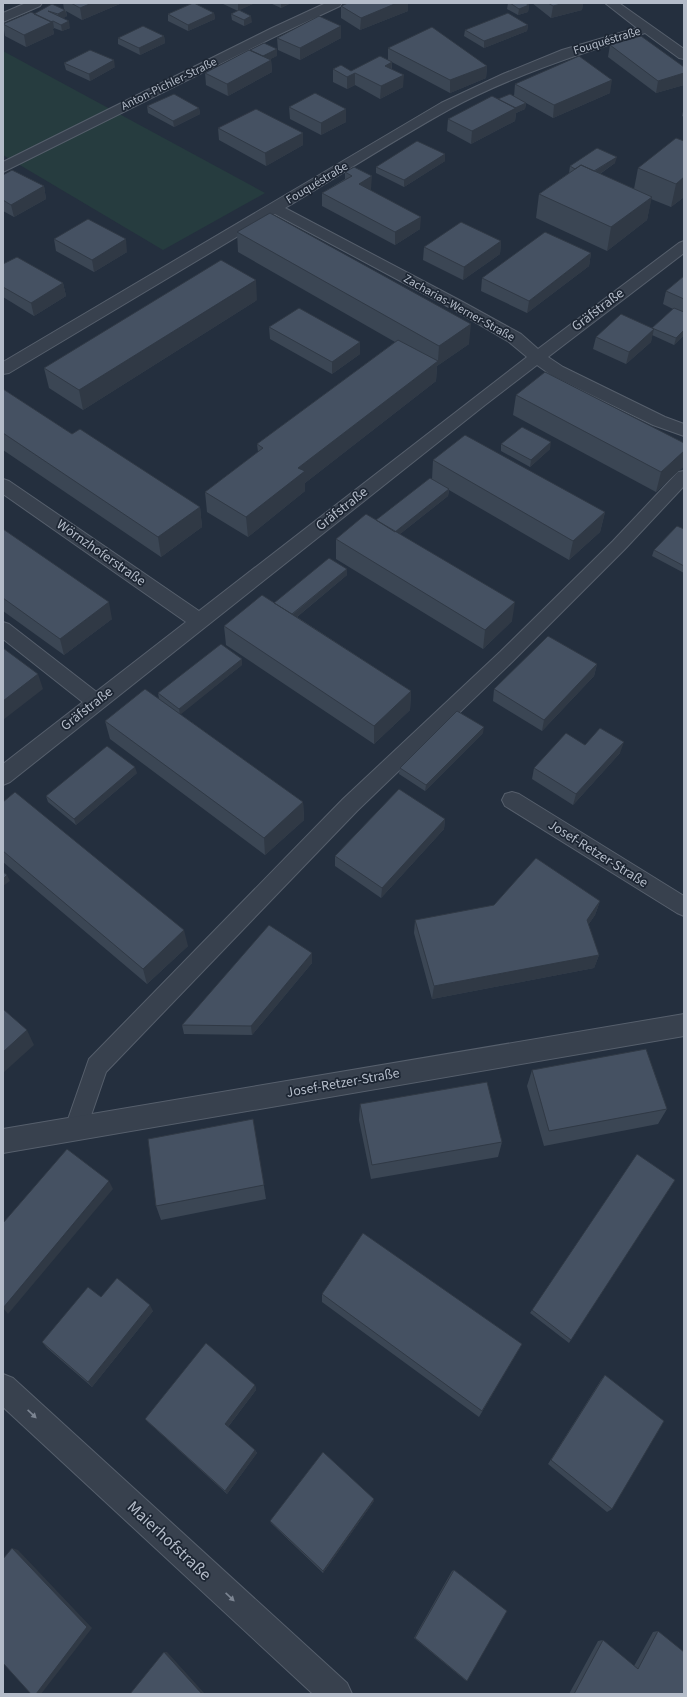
<svg xmlns="http://www.w3.org/2000/svg" width="687" height="1697" font-family="'Source Sans 3',sans-serif">
	<style>
		.green { fill: #263c3f }
		.lines { fill: none; stroke-linecap: round; stroke-linejoin: round }
		.lane-casing { stroke: #565f6c; stroke-width: 2 }
		.street-casing { stroke: #565f6c; stroke-width: 2 }
		.lane { fill: #38414e; fill-rule: evenodd }
		.street { fill: #38414e; fill-rule: evenodd }
		.wall { fill: #3b4654 }
		.shaded-wall { fill: #303945 }
		.building { fill: #455162; stroke: #303945 }
		.oneway { fill: #7c8592 }
		.labels { text-anchor: middle; dominant-baseline: central; stroke-width: 3.5; stroke-linejoin: round; paint-order: stroke }
		.far-street-label { font-size: 12px; fill: #b4bcc9; stroke: #1d2633 }
		.street-label { font-size: 14px; fill: #b4bcc9; stroke: #1d2633 }
		.near-street-label { font-size: 17px; fill: #b4bcc9; stroke: #1d2633 }
	</style>
	<rect width="100%" height="100%" fill="#242f3e"/>
	<path class="green" d="M3 51 265 193 163 250 3 155Z"/>
	<g class="lines">
		<g class="lane-casing">
			<path id="lane" d="M684 471V486L625 549 512 662 357 811 106 1072 84 1136 76 1139 68 1136 65 1128 89 1059 343 799 500 652 613 541 678 472Z
				M3 622 9 624 103 697 105 702 103 707 96 709 89 707 3 639Z
				M512 792 519 794 684 896V916L677 913 505 806 502 800 505 794Z"/>
		</g>
		<g class="street-casing">
			<path id="street" d="M26 3H42L40 6 3 22V13Z
				M326 3H342L340 6 280 34 3 172V162L272 28Z
				M605 3H619L684 49V59L679 58 645 33C579 54 511 76 450 109 394 140 340 175 285 208L461 301 521 334 538 349 679 243 684 241V253L548 357 563 367 665 417 684 424V436L653 425 551 375 537 365 485 405 10 782 3 785V764L186 622 3 494V479L9 481 199 611 527 357 509 342 449 307 275 214 9 373 3 374V362L441 103 503 74 562 50 637 28Z
				M684 1014V1036L3 1153V1129Z
				M3 1374 13 1378 347 1683 352 1694H313L3 1407Z"/>
		</g>
		<use href="#lane" class="lane"/>
		<use href="#street" class="street"/>
	</g>
	<path class="wall" d="M63 3H122L82 20 66 11 67 16 63 18 70 28 62 31 54 28 53 29 54 34 26 47 5 36 3 24 34 14 64 9Z
		M221 3H255L239 10 252 22 244 26 232 20 231 14 238 11Z
		M270 3H289V4L281 8Z
		M508 3H525L529 5 528 12 518 15 507 9Z
		M532 3H583L582 10 551 18Z
		M341 6 408 11 360 30 341 18Z
		M214 13 215 19 188 31 168 21V14Z
		M528 25 527 31 484 48 464 36 465 30Z
		M164 36 165 43 140 55 118 44V38Z
		M277 38H341L300 60 278 50Z
		M610 45 684 67V85L656 93 608 57Z
		M388 48 487 66 486 78 450 93 388 60Z
		M277 56 270 59 271 60 272 72 228 96 206 85 205 73Z
		M392 62V69L403 87 380 99 355 85 347 89 333 82V69L351 71Z
		M64 63 115 67 90 81 66 70Z
		M515 84 610 93 553 118 526 103 525 109 516 113 515 121 471 144 447 131 448 119 498 99 514 96Z
		M147 106 199 108 200 114 174 127 148 113Z
		M289 107 346 109V122L321 135 290 119Z
		M684 107V117L682 116Z
		M218 128 303 133V145L266 166 219 140Z
		M684 141V197L671 207 651 199 647 220 607 251 536 218 539 194 569 173 570 166 615 163 600 174 634 189 638 168Z
		M445 161 404 187 376 173V167Z
		M354 167 371 189 370 190 420 229 395 245 322 206V193L345 179V172Z
		M3 175 44 186 46 199 14 217 3 211Z
		M237 232 469 344 437 366 436 381 305 483V491L248 537 207 512 205 492 258 452 257 444 395 342 238 252Z
		M54 239 127 252 94 272 56 251Z
		M501 241 500 254 463 280 423 260 424 247Z
		M591 253 589 266 527 313 481 291 482 278Z
		M3 264 63 283 66 296 34 316 3 297Z
		M684 276V335L674 345 652 335 651 342 626 364 593 349 596 337 652 328 673 309 663 304 666 291Z
		M257 300 83 410 49 388 44 368Z
		M269 327 360 342V354L332 374 270 339Z
		M3 389 72 434 200 507 202 527 161 557 3 450Z
		M516 395 684 466 656 492 513 415Z
		M501 444 550 449 530 467 501 451Z
		M433 460 605 512 600 532 569 560 449 490 448 496 400 534 512 621 483 649 336 559V539L376 520 432 479Z
		M3 529 112 619 64 655 3 611Z
		M684 529V573L652 556 654 550Z
		M347 569V575L297 617 411 691 410 710 374 744 226 645 224 626Z
		M597 664 594 676 542 731 493 701 494 689Z
		M242 665 180 714 303 802 304 820 265 855 110 739 105 721 159 699 158 693Z
		M483 733 425 791 399 774 400 768Z
		M585 745 620 753 573 805 532 779 534 768Z
		M137 773 76 825 48 802 46 796Z
		M3 802 188 946 147 984 3 862Z
		M445 819 444 829 381 898 335 866V856Z
		M600 901 595 915 588 925 599 955 594 968 432 999 414 933 415 920Z
		M312 953V963L252 1035 184 1034 182 1025Z
		M532 1070 667 1109 658 1124 544 1146 527 1086Z
		M360 1104 502 1142 498 1157 371 1179 359 1120Z
		M253 1119 266 1199 161 1220 156 1206Z
		M675 1180 569 1343 530 1313 532 1310Z
		M322 1294 522 1344 479 1417 322 1302Z
		M101 1297 153 1311 92 1387 47 1348 42 1342Z
		M605 1375 612 1509 607 1512 548 1464 601 1380Z
		M255 1385 256 1390 228 1427 255 1450 257 1453 227 1494 149 1423 145 1419Z
		M374 1501 323 1573 271 1523 270 1521Z
		M454 1570 467 1681 465 1680 414 1638 452 1571Z
		M658 1631 684 1694H569L598 1641 603 1640 634 1666 653 1632Z"/>
	<path class="shaded-wall" d="M92 3H122L82 20 80 8Z
		M241 3H255L238 11V4Z
		M281 3H289V4L281 8Z
		M397 3H408V11L360 30 361 18Z
		M565 3H583L582 10 551 18 553 6Z
		M529 5 528 12 518 15 519 9Z
		M65 10 67 16 59 21 58 14Z
		M214 13 215 19 188 31V25Z
		M251 16 252 22 244 26V20Z
		M53 21 54 28 53 29 54 34 26 47 24 35Z
		M69 21 70 28 62 31 61 25Z
		M528 25 527 31 484 48V41Z
		M341 26V38L300 60V48Z
		M164 36 165 43 140 55 139 48Z
		M277 49V56L262 63V57Z
		M114 60 115 67 90 81 89 74Z
		M271 60 272 72 228 96 227 84Z
		M392 62 391 75 385 66Z
		M487 66 486 78 450 93V80Z
		M355 73V85L347 89V77Z
		M684 73V85L656 93 658 81Z
		M404 75 403 87 380 99 381 86Z
		M612 80 610 93 553 118 554 105Z
		M526 103 525 109 516 113 515 121 471 144 472 131 508 111Z
		M199 108 200 114 174 127 173 121Z
		M346 109V122L321 135V123Z
		M303 133V145L266 166 265 153Z
		M445 154V161L404 187V180Z
		M617 157 615 163 588 182 589 175Z
		M372 176 371 189 358 197 359 184Z
		M684 177V197L671 207 676 184Z
		M44 186 46 199 14 217 11 205Z
		M652 197 647 220 607 251 611 227Z
		M421 217 420 229 395 245V232Z
		M126 239 127 252 94 272 92 260Z
		M501 241 500 254 463 280 464 267Z
		M591 253 589 266 527 313 529 301Z
		M256 280 257 300 83 410 79 390Z
		M63 283 66 296 34 316 31 303Z
		M471 324 469 344 437 366 436 381 305 483V491L248 537 246 517 298 468 438 361 439 346Z
		M654 329 651 342 626 364 629 352Z
		M684 330V335L674 345 676 338Z
		M360 342V354L332 374V362Z
		M551 442 550 449 530 467 531 460Z
		M684 451V466L656 492 661 472Z
		M449 489 448 496 395 538V532Z
		M200 507 202 527 161 557 158 537Z
		M605 512 600 532 569 560 573 541Z
		M347 569V575L292 621V615Z
		M109 602 112 619 64 655 60 639Z
		M515 602 512 621 483 649 485 630Z
		M242 659V665L180 715 179 709Z
		M597 664 594 676 542 731 544 720Z
		M38 674 43 689 3 720V701Z
		M411 691 410 710 374 744V726Z
		M484 727 483 733 425 791 426 785Z
		M624 742 620 753 573 805 576 794Z
		M135 767 137 773 76 825 74 819Z
		M303 802 304 820 265 855 264 838Z
		M445 819 444 829 381 898 382 888Z
		M7 875 10 881 3 886V879Z
		M600 901 595 915 582 934 587 920Z
		M184 930 188 946 147 984 143 969Z
		M312 953V963L252 1035 251 1026Z
		M599 955 594 968 432 999 434 986Z
		M27 1030 34 1045 3 1073V1052Z
		M109 1181 113 1189 8 1314 3 1308Z
		M150 1305 153 1311 92 1387 88 1382Z
		M255 1385 256 1390 227 1428 225 1424Z
		M255 1450 257 1453 227 1494 225 1491Z
		M374 1499V1501L323 1573V1571Z
		M12 1548 18 1550 92 1628 41 1694H36Z
		M164 1652H167L205 1694H202Z"/>
	<path class="building" d="M71 3H92L80 8Z
		M193 3H194L214 13 188 25 168 14Z
		M348 3H397L361 18 341 6Z
		M510 3H525L529 5 519 9Z
		M548 3H565L553 6Z
		M52 4 65 10 58 14 48 11 69 21 61 25 53 21 51 22 34 14Z
		M239 10 251 16 244 20 231 14Z
		M31 12 52 22 24 35 3 24Z
		M508 13 528 25 484 41 465 30Z
		M319 16 341 26 300 48 277 38Z
		M143 26 164 36 139 48 118 38Z
		M432 27 487 66 450 80 388 48Z
		M641 36 684 67V73L658 81 610 45Z
		M264 43 277 49 263 56 250 50Z
		M90 50 114 60 89 74 64 63Z
		M249 50 271 60 227 84 205 73Z
		M380 56 392 62 385 66 404 75 381 86 355 73 347 77 333 69 341 65 351 71Z
		M579 56 612 80 554 105 515 84Z
		M315 93 346 109 321 123 289 107Z
		M174 94 199 108 173 121 147 106Z
		M510 94 526 103 515 108 498 99Z
		M492 96 516 108 472 131 448 119Z
		M256 109 303 133 265 153 218 128Z
		M676 138 684 141V177L676 184 638 168Z
		M417 141 445 154 404 180 376 167Z
		M597 148 617 157 594 171 581 165 575 169 570 166Z
		M581 165 652 197 611 227 539 194Z
		M354 167 372 176 359 184 421 217 395 232 322 193 352 176 345 172Z
		M12 170 44 186 11 205 3 200V175Z
		M270 213 471 324 439 346 237 232Z
		M88 219 126 239 92 260 54 239Z
		M461 222 501 241 464 267 424 247Z
		M545 232 591 253 529 301 482 278Z
		M17 257 63 283 31 303 3 287V264Z
		M221 260 256 280 79 390 44 368Z
		M684 276V299L666 291Z
		M299 308 360 342 332 362 269 327Z
		M674 308 684 312V330L676 338 652 328Z
		M621 314 654 329 629 352 596 337Z
		M398 340 438 361 298 468 305 471 246 517 205 492 263 448 257 444Z
		M545 372 684 443V451L661 472 516 395Z
		M3 389 72 434 80 429 200 507 158 537 3 433Z
		M522 427 551 442 531 460 501 444Z
		M465 435 605 512 573 541 433 460Z
		M430 478 449 489 395 532 376 520Z
		M366 514 515 602 485 630 336 539Z
		M677 526 684 529V566L654 550Z
		M3 529 109 602 60 639 3 598Z
		M329 558 347 569 292 614 274 603Z
		M262 595 411 691 374 726 224 626Z
		M548 636 597 664 544 720 494 689Z
		M221 644 242 659 179 709 158 693Z
		M3 648 38 674 3 701Z
		M145 689 303 802 264 838 105 721Z
		M457 711 484 727 426 785 400 768Z
		M600 728 624 742 576 794 534 768 566 733 585 745Z
		M107 746 135 767 74 819 46 796Z
		M399 789 445 819 382 888 335 856Z
		M15 792 184 930 143 969 3 851V802Z
		M536 858 600 901 587 920 599 955 434 986 415 920 494 905Z
		M3 872 7 875 3 879Z
		M269 925 312 953 251 1026 182 1025Z
		M3 1009 27 1030 3 1052Z
		M646 1049 667 1109 549 1131 532 1070Z
		M487 1082 502 1142 372 1165 360 1104Z
		M253 1119 264 1185 156 1206 148 1139Z
		M67 1149 109 1181 3 1308V1223Z
		M637 1154 675 1180 571 1340 532 1310Z
		M363 1233 522 1344 482 1411 322 1294Z
		M117 1278 150 1305 88 1382 42 1342 88 1287 101 1297Z
		M206 1343 255 1385 225 1424 255 1450 225 1491 145 1419Z
		M605 1375 664 1421 612 1509 551 1460Z
		M323 1452 374 1499 323 1571 270 1521Z
		M12 1548 87 1627 36 1694H31L3 1663V1559Z
		M454 1570 507 1611 467 1681 415 1638Z
		M658 1631 684 1652V1694H574L603 1640 638 1669Z
		M164 1652 202 1694H130Z"/>
	<defs><path id="oneway-solid" d="M-6-.8H1V-3.2L6.5 0L1 3.2V.8H-6Z"/></defs>
	<g class="oneway">
		<use href="#oneway-solid" transform="translate(32 1414) rotate(43)"/>
		<use href="#oneway-solid" transform="translate(230 1597) rotate(43)"/>
	</g>
	<g class="labels">
		<g class="far-street-label">
			<text transform="translate(607 41) rotate(-17)">Fouquéstraße</text>
			<text transform="translate(169 84) rotate(-26)">Anton-Pichler-Straße</text>
			<text transform="translate(317 183) rotate(-31)">Fouquéstraße</text>
			<text transform="translate(459 308) rotate(29)">Zacharias-Werner-Straße</text>
		</g>
		<g class="street-label">
			<text transform="translate(598 310) rotate(-37)">Gräfstraße</text>
			<text transform="translate(342 509) rotate(-38)">Gräfstraße</text>
			<text transform="translate(101 553) rotate(35)">Wörnzhoferstraße</text>
			<text transform="translate(87 709) rotate(-38)">Gräfstraße</text>
			<text transform="translate(598 854) rotate(32)">Josef-Retzer-Straße</text>
			<text transform="translate(343 1083) rotate(-10)">Josef-Retzer-Straße</text>
		</g>
		<g class="near-street-label">
			<text transform="translate(169 1541) rotate(43)">Maierhofstraße</text>
		</g>
	</g>
	<rect width="687" height="1697" fill="none" stroke="#b4bcc9" stroke-width="8"/>
</svg>
